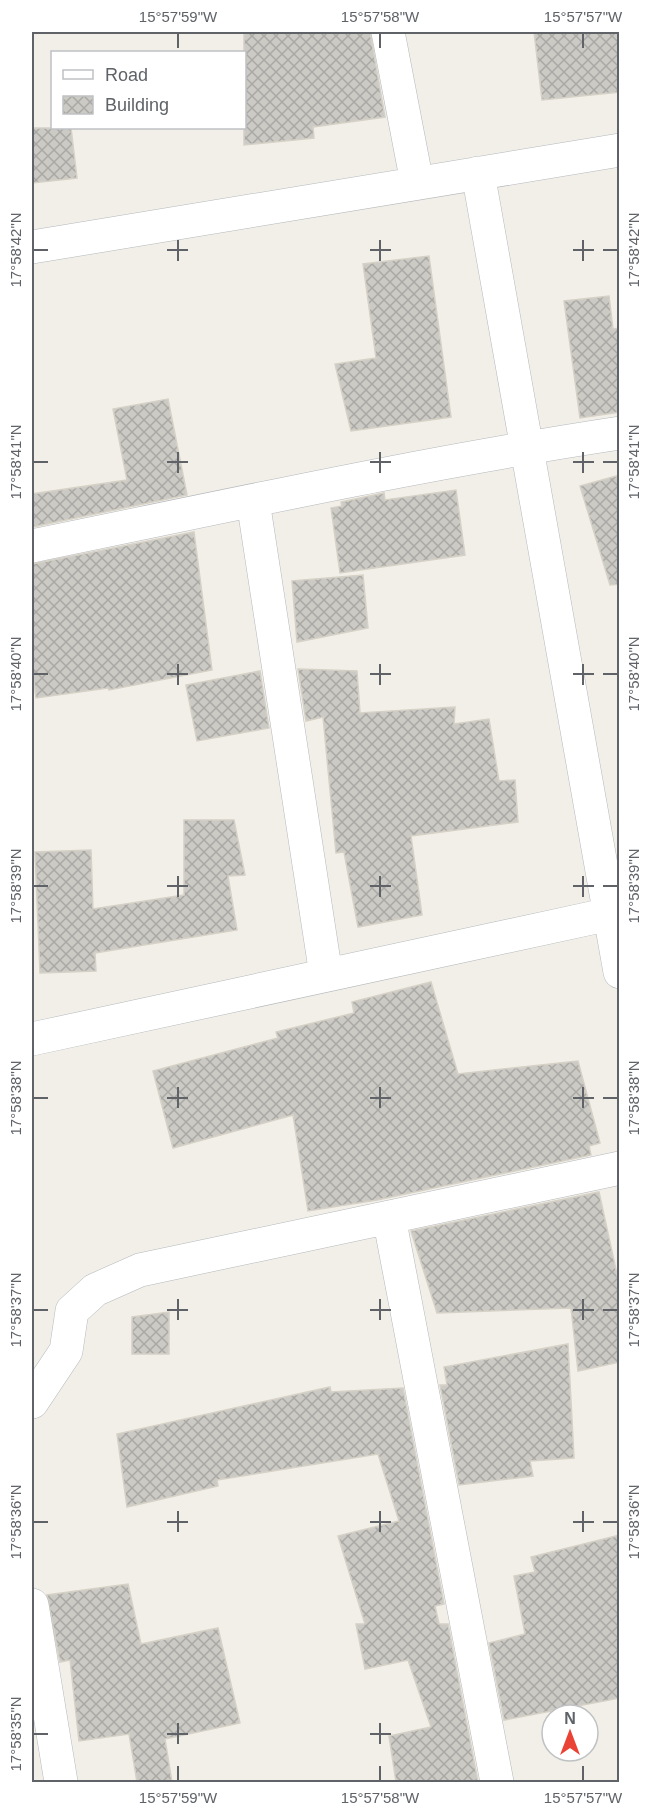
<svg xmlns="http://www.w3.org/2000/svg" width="651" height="1814" font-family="Arial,sans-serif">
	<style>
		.building { fill: url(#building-cross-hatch); stroke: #d6d1c6; stroke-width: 1.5 }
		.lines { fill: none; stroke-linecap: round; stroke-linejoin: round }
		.minor-casing { stroke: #b5b8bc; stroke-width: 34 }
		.minor { stroke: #fff; stroke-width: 33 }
		.ticks { fill: none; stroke: #5f6368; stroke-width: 2 }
		.neatline { fill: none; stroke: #5f6368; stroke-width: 2 }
		.ticks-label { font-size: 15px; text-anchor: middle; fill: #5f6368 }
	</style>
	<defs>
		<pattern id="building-cross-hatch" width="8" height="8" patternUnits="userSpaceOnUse" patternTransform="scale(1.5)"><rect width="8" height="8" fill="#cccac5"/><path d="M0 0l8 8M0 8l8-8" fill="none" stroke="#a9a8a4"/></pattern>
	</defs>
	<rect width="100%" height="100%" fill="#f1efe8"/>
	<path class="building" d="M244 32H370L385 117 313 127 314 138 244 145Z
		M534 32H620V92L542 100Z
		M32 128H71L77 178 32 183Z
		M429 256 451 417 351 431 335 364 376 358 363 264Z
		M609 296 613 329 620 328V412L580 418 564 301Z
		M168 399 187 495 32 527V494L127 480 113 409Z
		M620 475V584L610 585 580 486Z
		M456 490 465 555 340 573 331 508 342 506 341 502 384 493 385 500Z
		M194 532 212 670 109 690 108 688 36 698 32 664V564Z
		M363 575 368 628 297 642 292 581Z
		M298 669 357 671 360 713 455 707 454 724 489 719 499 781 515 780 518 822 411 836 422 915 358 927 344 852 336 853 323 717 306 721Z
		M260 671 269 728 197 741 186 685Z
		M184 820H234L245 875 228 876 237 930 95 953 96 971 40 973 35 852 91 850 93 909 184 895Z
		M431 982 458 1074 578 1061 600 1143 589 1146 591 1155 377 1200 308 1211 293 1115 173 1148 153 1071 278 1038 276 1032 354 1013 352 1002Z
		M599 1192 620 1288V1362L578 1371 571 1308 437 1313 411 1231Z
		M169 1312V1354H132V1317Z
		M568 1344 574 1458 530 1461 533 1476 459 1485 440 1385H447L444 1367Z
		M330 1387 331 1392 403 1388 444 1604 435 1606 439 1624H448L478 1782H396L389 1736 431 1727 408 1660 365 1669 356 1624H365L338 1536 399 1521 378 1454 217 1480 218 1486 127 1507 117 1434Z
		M620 1535V1698L504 1720 489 1643 525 1634 514 1576 535 1572 531 1557Z
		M128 1584 141 1644 218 1628 240 1723 165 1739 172 1782H137L129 1734 79 1741 70 1660 60 1662 47 1595Z"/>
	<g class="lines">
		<g class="minor-casing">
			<path id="minor" d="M388 32 417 183
				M478 173 620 972
				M32 247 620 150
				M253 501 326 975
				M32 546C227 506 422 463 620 433
				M32 1039 610 914
				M389 1217 497 1782
				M32 1402 66 1351 72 1311 95 1290 140 1270 620 1168
				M32 1605 61 1782"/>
		</g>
		<use href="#minor" class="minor"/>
	</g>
	<path class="ticks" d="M178 33V48M380 33V48M583 33V48M178 240V261M380 240V261M583 240V261M33 250H48M167 250H188M370 250H391M573 250H594M603 250H618M178 452V473M380 452V473M583 452V473M33 462H48M167 462H188M370 462H391M573 462H594M603 462H618M178 664V685M380 664V685M583 664V685M33 674H48M167 674H188M370 674H391M573 674H594M603 674H618M178 876V897M380 876V897M583 876V897M33 886H48M167 886H188M370 886H391M573 886H594M603 886H618M178 1087V1108M380 1087V1108M583 1087V1108M33 1098H48M167 1098H188M370 1098H391M573 1098H594M603 1098H618M178 1299V1320M380 1299V1320M583 1299V1320M33 1310H48M167 1310H188M370 1310H391M573 1310H594M603 1310H618M178 1511V1532M380 1511V1532M583 1511V1532M33 1522H48M167 1522H188M370 1522H391M573 1522H594M603 1522H618M178 1723V1744M380 1723V1744M33 1734H48M167 1734H188M370 1734H391M178 1766V1781M380 1766V1781M583 1766V1781"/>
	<rect width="651" height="1814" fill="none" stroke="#ffffff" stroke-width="66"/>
	<rect x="51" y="51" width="195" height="78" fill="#ffffff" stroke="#bfc1c3" stroke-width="1.5"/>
	<rect x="63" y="70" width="30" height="9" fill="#ffffff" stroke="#bfc1c3" stroke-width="1.5"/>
	<text x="105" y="81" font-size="18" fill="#5f6368">Road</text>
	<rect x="63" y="96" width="30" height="18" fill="url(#building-cross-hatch)" stroke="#bfc1c3" stroke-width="1.5"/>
	<text x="105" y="111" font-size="18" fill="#5f6368">Building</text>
	<g transform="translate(570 1733)"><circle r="28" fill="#ffffff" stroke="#bfc1c3" stroke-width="1.5"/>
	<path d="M0-4.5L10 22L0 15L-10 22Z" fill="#ea4335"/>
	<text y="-9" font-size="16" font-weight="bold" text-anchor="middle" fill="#5f6368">N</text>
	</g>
	<rect x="33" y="33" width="585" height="1748" class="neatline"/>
	<g class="ticks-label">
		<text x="178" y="22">15°57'59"W</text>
		<text x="380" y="22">15°57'58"W</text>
		<text x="583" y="22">15°57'57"W</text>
		<text transform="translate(16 250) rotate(-90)" y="5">17°58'42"N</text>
		<text transform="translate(634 250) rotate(-90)" y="5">17°58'42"N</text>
		<text transform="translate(16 462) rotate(-90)" y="5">17°58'41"N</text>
		<text transform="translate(634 462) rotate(-90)" y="5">17°58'41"N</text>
		<text transform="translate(16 674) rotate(-90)" y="5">17°58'40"N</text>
		<text transform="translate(634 674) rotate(-90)" y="5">17°58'40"N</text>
		<text transform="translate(16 886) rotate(-90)" y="5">17°58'39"N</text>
		<text transform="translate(634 886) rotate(-90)" y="5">17°58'39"N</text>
		<text transform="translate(16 1098) rotate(-90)" y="5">17°58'38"N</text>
		<text transform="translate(634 1098) rotate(-90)" y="5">17°58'38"N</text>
		<text transform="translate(16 1310) rotate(-90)" y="5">17°58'37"N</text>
		<text transform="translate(634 1310) rotate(-90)" y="5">17°58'37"N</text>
		<text transform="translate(16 1522) rotate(-90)" y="5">17°58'36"N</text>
		<text transform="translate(634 1522) rotate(-90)" y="5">17°58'36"N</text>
		<text transform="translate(16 1734) rotate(-90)" y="5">17°58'35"N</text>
		<text x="178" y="1803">15°57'59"W</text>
		<text x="380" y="1803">15°57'58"W</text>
		<text x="583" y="1803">15°57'57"W</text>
	</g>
</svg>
